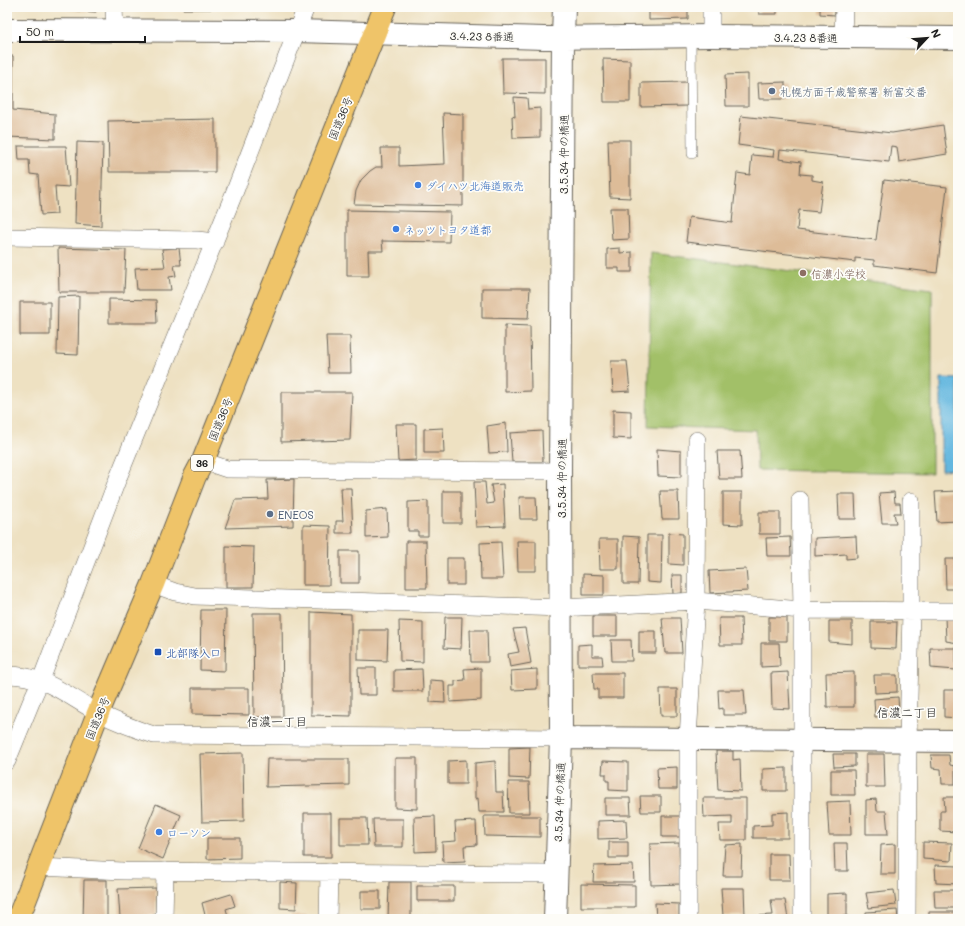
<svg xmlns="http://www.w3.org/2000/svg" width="965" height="926" font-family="Mali,'Klee One',sans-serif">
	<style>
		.green { fill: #a2c068; stroke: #5f6e42 }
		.water { fill: #63b7df; stroke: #406a7e }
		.building { fill: #ddbc98 }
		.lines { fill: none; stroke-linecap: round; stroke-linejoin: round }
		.service-casing { stroke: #666156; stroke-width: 10 }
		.minor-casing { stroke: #666156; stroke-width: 18 }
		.tertiary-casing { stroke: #666156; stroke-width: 24 }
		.trunk-casing { stroke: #666156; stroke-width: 24 }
		.service { stroke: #fff; stroke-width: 9 }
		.minor { stroke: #fff; stroke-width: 17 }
		.tertiary { stroke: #fff; stroke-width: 22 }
		.trunk { stroke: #efc469; stroke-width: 22 }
		.service-dot { fill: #5c6f8a; stroke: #fdfcf7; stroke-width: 1.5 }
		.shop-dot { fill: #3f7fe0; stroke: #fdfcf7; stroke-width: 1.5 }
		.education-dot { fill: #8d6e63; stroke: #fdfcf7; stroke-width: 1.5 }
		.transit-dot { fill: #1a4fb4; stroke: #fdfcf7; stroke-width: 1.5 }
		.labels { text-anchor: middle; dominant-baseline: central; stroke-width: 3.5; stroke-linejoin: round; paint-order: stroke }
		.shield { fill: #fdfcf7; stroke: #605f5e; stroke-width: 1 }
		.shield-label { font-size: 10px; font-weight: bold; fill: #1c1c1c }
		.street-label { font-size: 11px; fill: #1c1c1c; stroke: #fdfcf7 }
		.service-label { font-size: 11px; fill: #4e5e75; stroke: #fdfcf7; text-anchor: start }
		.shop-label { font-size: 11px; fill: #366cbe; stroke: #fdfcf7; text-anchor: start }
		.education-label { font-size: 11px; fill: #785e54; stroke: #fdfcf7; text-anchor: start }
		.transit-label { font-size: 11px; fill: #164399; stroke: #fdfcf7; text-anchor: start }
		.neighbourhood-label { font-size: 12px; fill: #1c1c1c; stroke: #fdfcf7 }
	</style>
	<rect width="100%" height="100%" fill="#fdfcf7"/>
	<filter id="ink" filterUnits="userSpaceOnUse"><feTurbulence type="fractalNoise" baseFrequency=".025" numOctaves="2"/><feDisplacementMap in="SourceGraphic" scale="8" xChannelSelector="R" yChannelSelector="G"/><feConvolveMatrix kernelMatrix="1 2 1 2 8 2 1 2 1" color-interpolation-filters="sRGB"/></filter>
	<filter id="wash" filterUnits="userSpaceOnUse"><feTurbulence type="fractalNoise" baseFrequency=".012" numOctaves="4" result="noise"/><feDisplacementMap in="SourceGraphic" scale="16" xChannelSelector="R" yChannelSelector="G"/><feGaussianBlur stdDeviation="0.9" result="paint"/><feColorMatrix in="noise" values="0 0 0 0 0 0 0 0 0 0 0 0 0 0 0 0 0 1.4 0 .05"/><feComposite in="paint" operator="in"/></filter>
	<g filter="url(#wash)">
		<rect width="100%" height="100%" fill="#eee1c2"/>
		<path class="green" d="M651 253 932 289V473L757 470 756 430 648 426Z"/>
		<path class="water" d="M941 378 958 379V469L941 470Z"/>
		<g id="blocks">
			<path class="building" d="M68 7H96V12L68 10Z
				M183 7H210L211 9H183Z
				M649 7H688V19L649 20Z
				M759 7H777V14H759Z
				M820 7H835V15L820 14Z
				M7 56H13V110L55 114V139L7 137Z
				M502 58H545V94L503 93Z
				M603 59 630 60V102H604Z
				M748 74V106H726L725 75Z
				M687 82V106L641 107V83Z
				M785 82V99H759L758 83Z
				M514 97 527 98 528 109 540 108V137L513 138 512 116 515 117Z
				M443 113 463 114V206L354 204 356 191 361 180 370 171 376 167H382L381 148H399V166L445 164Z
				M741 116 892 133 943 125 947 154 899 162 897 147 891 146 889 162 780 150 779 159 801 162 800 174 812 175V180L823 182 819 212 799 210 797 230 858 237 857 238 876 240 884 180 947 187 937 273 874 265V260L855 258V262L686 242 689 217 732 223 737 173 750 175 752 155 773 157 774 150 738 145Z
				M215 119V172H109L108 121Z
				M608 140H630V198L610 197Z
				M77 142 103 143 101 226 75 224Z
				M18 146H66L69 187 55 186 57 214 41 215 38 175 30 174 29 160H19Z
				M610 208H628L629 239 612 240Z
				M347 210 450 212 449 242 382 241 383 251H368L369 276H347Z
				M58 248 126 250 124 292H59Z
				M179 248 181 265H174L176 276 169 277 171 290H137L135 268 165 267 162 249Z
				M620 248V253L632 252V272H619V268H607V249Z
				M482 288H530L528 319 482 318Z
				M79 296 78 355 57 354 58 297Z
				M109 299 156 300 157 323H109Z
				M20 302H50V335H20Z
				M505 325 530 326 531 391 505 392Z
				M326 336H350L351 373H328Z
				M611 361H627L630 391 613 392Z
				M281 392H352L350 440 281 442Z
				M613 410 631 411V439L613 438Z
				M506 423 507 452 489 453 487 426Z
				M396 424H416V460L398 461Z
				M443 428 444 453H424V429Z
				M542 431 543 462H512L510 433Z
				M657 449 681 451V477L658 476Z
				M717 451H740L742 479H719Z
				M294 479 293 526 225 528 235 500 268 499 267 480Z
				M474 482H485L487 504 494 503 491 485 503 484 505 526 476 527Z
				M341 488H351L353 533H336V521H343Z
				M443 491H461V523H443Z
				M660 491H678L679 519H662Z
				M958 491V521L937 522 935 492Z
				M723 492H742V525L723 524Z
				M894 492 895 503H900L901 513H894L896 523H882L879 493Z
				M838 494H855L856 519H839Z
				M519 497H536L537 519H520Z
				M428 501V536H418V531H408V502Z
				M387 509 388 537 366 538V511Z
				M759 512H780V534H759Z
				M303 525 330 526 329 585H303Z
				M669 533 683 534V565L669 564Z
				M647 535H662L661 583 647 582Z
				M623 536 639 537 638 584H623Z
				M856 536 857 558 846 559V554L815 556V538Z
				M790 537 791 556H767L766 538Z
				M599 539H618V569H600Z
				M406 541H426L427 588H406Z
				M517 541H536V571H518Z
				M501 542 503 579H481L480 543Z
				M226 546 254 547 253 587H226Z
				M340 551H359V583H340Z
				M447 558H464V585H447Z
				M945 559H958V589H946Z
				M746 569 748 591 710 593 709 571Z
				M583 574 604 575V595H583Z
				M672 575H682V593L673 594Z
				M201 610H226L225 671 200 670Z
				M311 612 351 614V716L311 715Z
				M253 613H282L283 717H254Z
				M593 616H617V636H593Z
				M445 617H462L461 649 444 648Z
				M769 617H787V641H769Z
				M945 617 958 618V643L946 641Z
				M662 618H680L682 653H665Z
				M719 618H741L742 645H720Z
				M399 621 423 622V662L400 661Z
				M829 621H852V644L829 642Z
				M871 622H897L896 649 871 648Z
				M525 628 531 663 510 667 508 654 519 652 513 629Z
				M358 630H388L387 661 358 660Z
				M470 630H487L488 662H471Z
				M639 631H656V653H639Z
				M611 640H631L632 661H612Z
				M761 643H779L780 666 761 667Z
				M592 644V656H602L603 665H578V645Z
				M930 648H956V670L931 668Z
				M358 668H376V695H359Z
				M481 668V700L450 702V686H455V681L465 680 464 669Z
				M422 669 423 691H394V670Z
				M537 669V689L512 690 511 671Z
				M788 672 790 709 772 708 771 673Z
				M854 672V707H827L826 673Z
				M593 673H623V698H598V689H594Z
				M874 675H897V692L875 693Z
				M430 680 444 681 445 703 430 702Z
				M192 688H249V715L192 714Z
				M660 689H677V716H661Z
				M718 690H744L746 715H723V708L719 709Z
				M944 690H957L958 718 944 717Z
				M898 697 899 715 875 717 874 699Z
				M530 747 529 779 509 778V748Z
				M716 751H733V760L740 759 741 791 718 790Z
				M243 753 244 821 202 822 200 754Z
				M833 754H855V766L834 767Z
				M866 754H884L885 787H866Z
				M931 755H949L950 765 955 766V784H942L941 769 932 768Z
				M395 758H417V809L395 808Z
				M267 759H349V785L266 787Z
				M466 760V784H448V761Z
				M495 761 496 792H503L504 812H479L478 798 475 799V763Z
				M603 761 628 762V791L609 790V781H606V774H602Z
				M677 767V789H658L657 768Z
				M786 768V791H763V769Z
				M831 770H854L855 795H831Z
				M508 782H529L530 813H509Z
				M640 796H661V812H641Z
				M944 797H958V832L940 831V811H945Z
				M605 798H630L631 815H605Z
				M703 798H746V840H720L719 824H732V816L704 817Z
				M876 799 877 811H886L888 834H866V800Z
				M850 801 851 835H829L827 802Z
				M156 804 181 815 163 859 138 848Z
				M788 812V838H753V826L772 825V813Z
				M304 813H331V857H304Z
				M435 816 436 851 415 852 414 817Z
				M484 816H540V837L485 836Z
				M662 816H680L681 837H662Z
				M340 818H367L368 845H340Z
				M373 819H403V847H374Z
				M626 820 627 838 598 839V821Z
				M476 821 477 845 464 846 465 861 443 862 442 842 456 841 455 822Z
				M207 838H240V858L207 859Z
				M609 842H628V858H609Z
				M923 842 952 843 951 861 923 859Z
				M679 843 680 884 651 885 650 844Z
				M834 843H847L848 871H835Z
				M742 844 741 876H723L725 845Z
				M895 844V874H880L881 845Z
				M769 854H789L790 880H769Z
				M633 865 634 882H593L594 866Z
				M935 865 958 866V884L936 883Z
				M84 880H107V918L83 919Z
				M280 882 297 883 296 909 280 908Z
				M389 882H411V919H388Z
				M581 884 635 885V907H581Z
				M417 886H454V901H417Z
				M156 888V915L120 917 118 889Z
				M721 888H744L745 916H723Z
				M894 890 896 905 869 908 866 893Z
				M934 890H958V908H935Z
				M361 891H380V909H361Z
				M847 893V916H827V894Z
				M231 894 235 906 226 909 229 919H206L202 903Z
				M771 900H785L788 919H753V916L773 915Z
				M655 903 679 904V919H656Z
				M897 910 898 919H866V912Z
				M929 912H958V919H929Z
				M291 915 307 916V919H291Z"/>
		</g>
	</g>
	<g filter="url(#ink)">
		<use href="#blocks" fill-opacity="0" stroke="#666156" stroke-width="1"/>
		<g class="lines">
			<g class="service-casing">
				<path id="service" d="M691 36 692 154"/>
			</g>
			<g class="minor-casing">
				<path id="minor" d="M114 7 115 31
					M711 36V7
					M843 37 844 7
					M7 237 197 240 215 242
					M203 461 227 469 560 471
					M800 500 802 610V919
					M153 584 175 592 195 596 561 608 696 601 802 610 958 611
					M7 675C46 675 67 696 99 713 117 722 135 729 154 735L561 738
					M7 761 34 695 41 680 118 478 233 196 306 7
					M39 867 123 871 556 874
					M164 919 165 871
					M328 919 329 872
					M688 919V739L696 601 697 440
					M907 919 908 741 911 611V501"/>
			</g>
			<g class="tertiary-casing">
				<path id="tertiary" d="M7 30 296 31 544 38 711 36 958 38
					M561 738 958 741
					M555 919 561 738 560 471 563 37 564 7"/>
			</g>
			<g class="trunk-casing">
				<path id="trunk" d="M18 919 98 713 153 584 195 476 203 461 385 7"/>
			</g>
			<use href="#service" class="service"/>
			<use href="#minor" class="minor"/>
			<use href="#tertiary" class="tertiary"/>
			<use href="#trunk" class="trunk"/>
		</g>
	</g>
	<g class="service-dot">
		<circle cx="772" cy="91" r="4"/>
		<circle cx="270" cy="514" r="4"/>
	</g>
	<g class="shop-dot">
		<circle cx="418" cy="185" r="4"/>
		<circle cx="396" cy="229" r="4"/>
		<circle cx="159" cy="832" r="4"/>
	</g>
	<circle class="education-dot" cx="803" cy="273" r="4"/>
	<rect class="transit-dot" x="154" y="648" width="8" height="8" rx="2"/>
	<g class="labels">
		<rect class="shield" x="191" y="455" width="22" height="16" rx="3"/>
		<g class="shield-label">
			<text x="202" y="463">36</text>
		</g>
		<g class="street-label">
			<text transform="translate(482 36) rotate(1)">3.4.23 8番通</text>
			<text x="806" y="37">3.4.23 8番通</text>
			<text transform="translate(340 118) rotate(-68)">国道36号</text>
			<text transform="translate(563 154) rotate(-90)">3.5.34 仲の橋通</text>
			<text transform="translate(220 419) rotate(-68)">国道36号</text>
			<text transform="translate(561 478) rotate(-90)">3.5.34 仲の橋通</text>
			<text transform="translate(97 718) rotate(-68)">国道36号</text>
			<text transform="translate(559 802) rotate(-88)">3.5.34 仲の橋通</text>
		</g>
		<g class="service-label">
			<text x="780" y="91">札幌方面千歳警察署 新富交番</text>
			<text x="278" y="514">ENEOS</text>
		</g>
		<g class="shop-label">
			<text x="426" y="185">ダイハツ北海道販売</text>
			<text x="404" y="229">ネッツトヨタ道都</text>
			<text x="167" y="832">ローソン</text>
		</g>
		<g class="education-label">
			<text x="811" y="273">信濃小学校</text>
		</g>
		<g class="transit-label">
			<text x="166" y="652">北部隊入口</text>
		</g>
		<g class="neighbourhood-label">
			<text x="907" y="712">信濃二丁目</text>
			<text x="277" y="721">信濃一丁目</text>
		</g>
	</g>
	<rect width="965" height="926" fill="none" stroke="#fdfcf7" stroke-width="24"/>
	<g transform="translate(927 38) rotate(64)" stroke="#fdfcf7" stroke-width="3" paint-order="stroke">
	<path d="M0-3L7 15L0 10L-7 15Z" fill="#1c1c1c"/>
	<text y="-6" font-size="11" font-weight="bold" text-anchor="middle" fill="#1c1c1c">N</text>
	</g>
	<path d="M20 36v6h125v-6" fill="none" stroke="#1c1c1c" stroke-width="2"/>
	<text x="26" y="36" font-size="12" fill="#1c1c1c" stroke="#fdfcf7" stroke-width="3" paint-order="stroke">50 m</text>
</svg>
